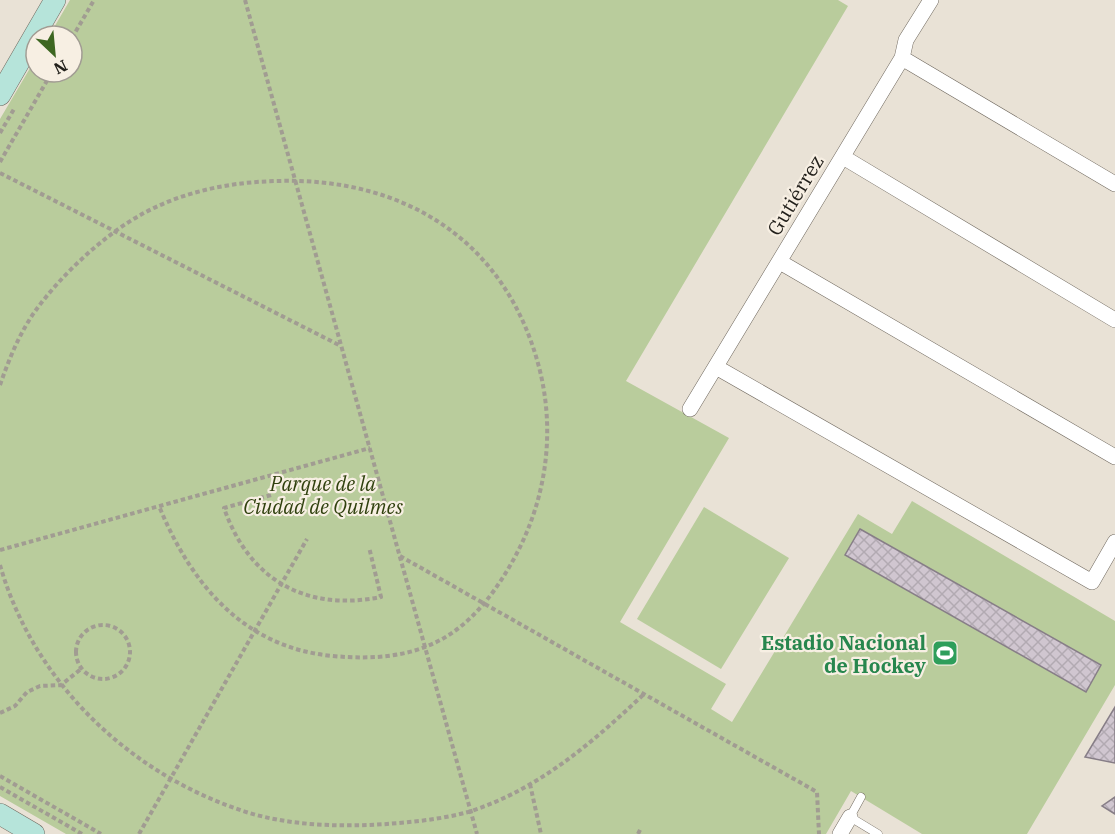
<svg xmlns="http://www.w3.org/2000/svg" width="1115" height="834" font-family="'IBM Plex Serif',serif">
	<style>
		.park { fill: #b9cc9c }
		.building { fill: url(#building-cross-hatch); stroke: #877e87; stroke-width: 1.5 }
		.lines { fill: none; stroke-linecap: round; stroke-linejoin: round }
		.service-casing { stroke: #70695f; stroke-width: 9 }
		.minor-casing { stroke: #70695f; stroke-width: 16 }
		.secondary-casing { stroke: #70695f; stroke-width: 22 }
		.path { stroke: #a19c92; stroke-width: 4; stroke-dasharray: 4.5 3; stroke-linecap: butt }
		.service { stroke: #fff; stroke-width: 8 }
		.minor { stroke: #fff; stroke-width: 15 }
		.secondary { stroke: #b6e4da; stroke-width: 21 }
		.labels { text-anchor: middle; dominant-baseline: central; stroke-width: 4.5; stroke-linejoin: round; paint-order: stroke }
		.street-label { font-size: 20px; fill: #211f1a; stroke: #f7efe3 }
		.park-label { font-size: 20px; font-style: italic; fill: #30410e; stroke: #f7efe3 }
		.leisure-label { font-size: 20px; font-weight: bold; fill: #27864d; stroke: #f7efe3; text-anchor: end }
	</style>
	<defs>
		<pattern id="building-cross-hatch" width="8" height="8" patternUnits="userSpaceOnUse" patternTransform="scale(1.5)"><rect width="8" height="8" fill="#d0c6d0"/><path d="M0 0l8 8M0 8l8-8" fill="none" stroke="#b2aab2"/></pattern>
	</defs>
	<rect width="100%" height="100%" fill="#e9e2d6"/>
	<path class="park" d="M70 0H838L848 6 626 381 729 438 620 622 726 684 711 709 732 722 858 514 892 534 912 501 1115 621V685L1027 834H922L851 791 826 834H66L0 796V119L36 58V72H72V36H49Z
		M704 507 789 558 721 669 637 619Z"/>
	<path class="building" d="M860 529 1101 665 1086 692 845 555Z
		M1115 707V763L1085 757Z
		M1115 797V814L1102 806Z"/>
	<g class="lines">
		<g class="service-casing">
			<path id="service" d="M861 797 850 817 878 834"/>
		</g>
		<g class="minor-casing">
			<path id="minor" d="M902 58 1115 184
				M843 157 1115 320
				M780 262 1115 457
				M716 367 1092 582 1115 542
				M690 409 902 58 906 40 931 0
				M840 834 850 817"/>
		</g>
		<g class="secondary-casing">
			<path id="secondary" d="M0 95 55 0
				M0 814 34 834"/>
		</g>
		<path class="path" d="M245 0 477 834
			M72 38 94 0
			M0 133 14 109
			M0 162 52 72
			M0 173 341 346
			M0 385C9 359 20 332 36 310 62 274 105 234 144 213 185 191 231 182 277 181 406 177 508 242 540 371 556 437 545 505 511 564 468 639 419 664 333 656 244 648 191 584 159 506
			M271 495 224 508C249 580 306 612 381 597L369 547
			M0 550 370 448
			M400 556 817 792 819 834
			M0 565C33 681 128 773 243 811 289 826 339 827 387 824 413 822 443 819 468 812 538 790 592 743 644 694
			M76 652a27 27 0 1 1 54 0a27 27 0 1 1-54 0Z
			M0 713 15 706 27 692 40 686 61 685 81 669
			M0 776 101 834
			M530 784 541 834
			M0 787 82 834
			M139 834 307 539
			M638 834 641 828"/>
		<use href="#service" class="service"/>
		<use href="#minor" class="minor"/>
		<use href="#secondary" class="secondary"/>
	</g>
	<defs>
		<g id="stadium-square" transform="scale(1.35)"><rect x="-9" y="-9" width="18" height="18" rx="4" fill="#2e9e5b" stroke="#f7efe3"/><path d="M0-5a6.5 5 0 1 0 0 10a6.5 5 0 1 0 0-10ZM-3.5-1.8h7v3.6h-7Z" fill="#fff"/></g>
	</defs>
	<g fill-rule="evenodd">
		<use href="#stadium-square" x="945" y="653"/>
	</g>
	<g class="labels">
		<g class="street-label">
			<text transform="translate(795 195) rotate(-59)">Gutiérrez</text>
		</g>
		<g class="park-label">
			<text x="323" y="483">Parque de la<tspan x="323" dy="23">Ciudad de Quilmes</tspan></text>
		</g>
		<g class="leisure-label">
			<text x="926" y="642">Estadio Nacional<tspan x="926" dy="23">de Hockey</tspan></text>
		</g>
	</g>
	<g transform="translate(54 54) rotate(154)"><circle r="28" fill="#f7efe3" stroke="#a19c93" stroke-width="1.5"/>
	<path d="M0-4.5L10 22L0 15L-10 22Z" fill="#3d6621"/>
	<text y="-9" font-size="16" font-weight="bold" text-anchor="middle" fill="#211f1a">N</text>
	</g>
</svg>
